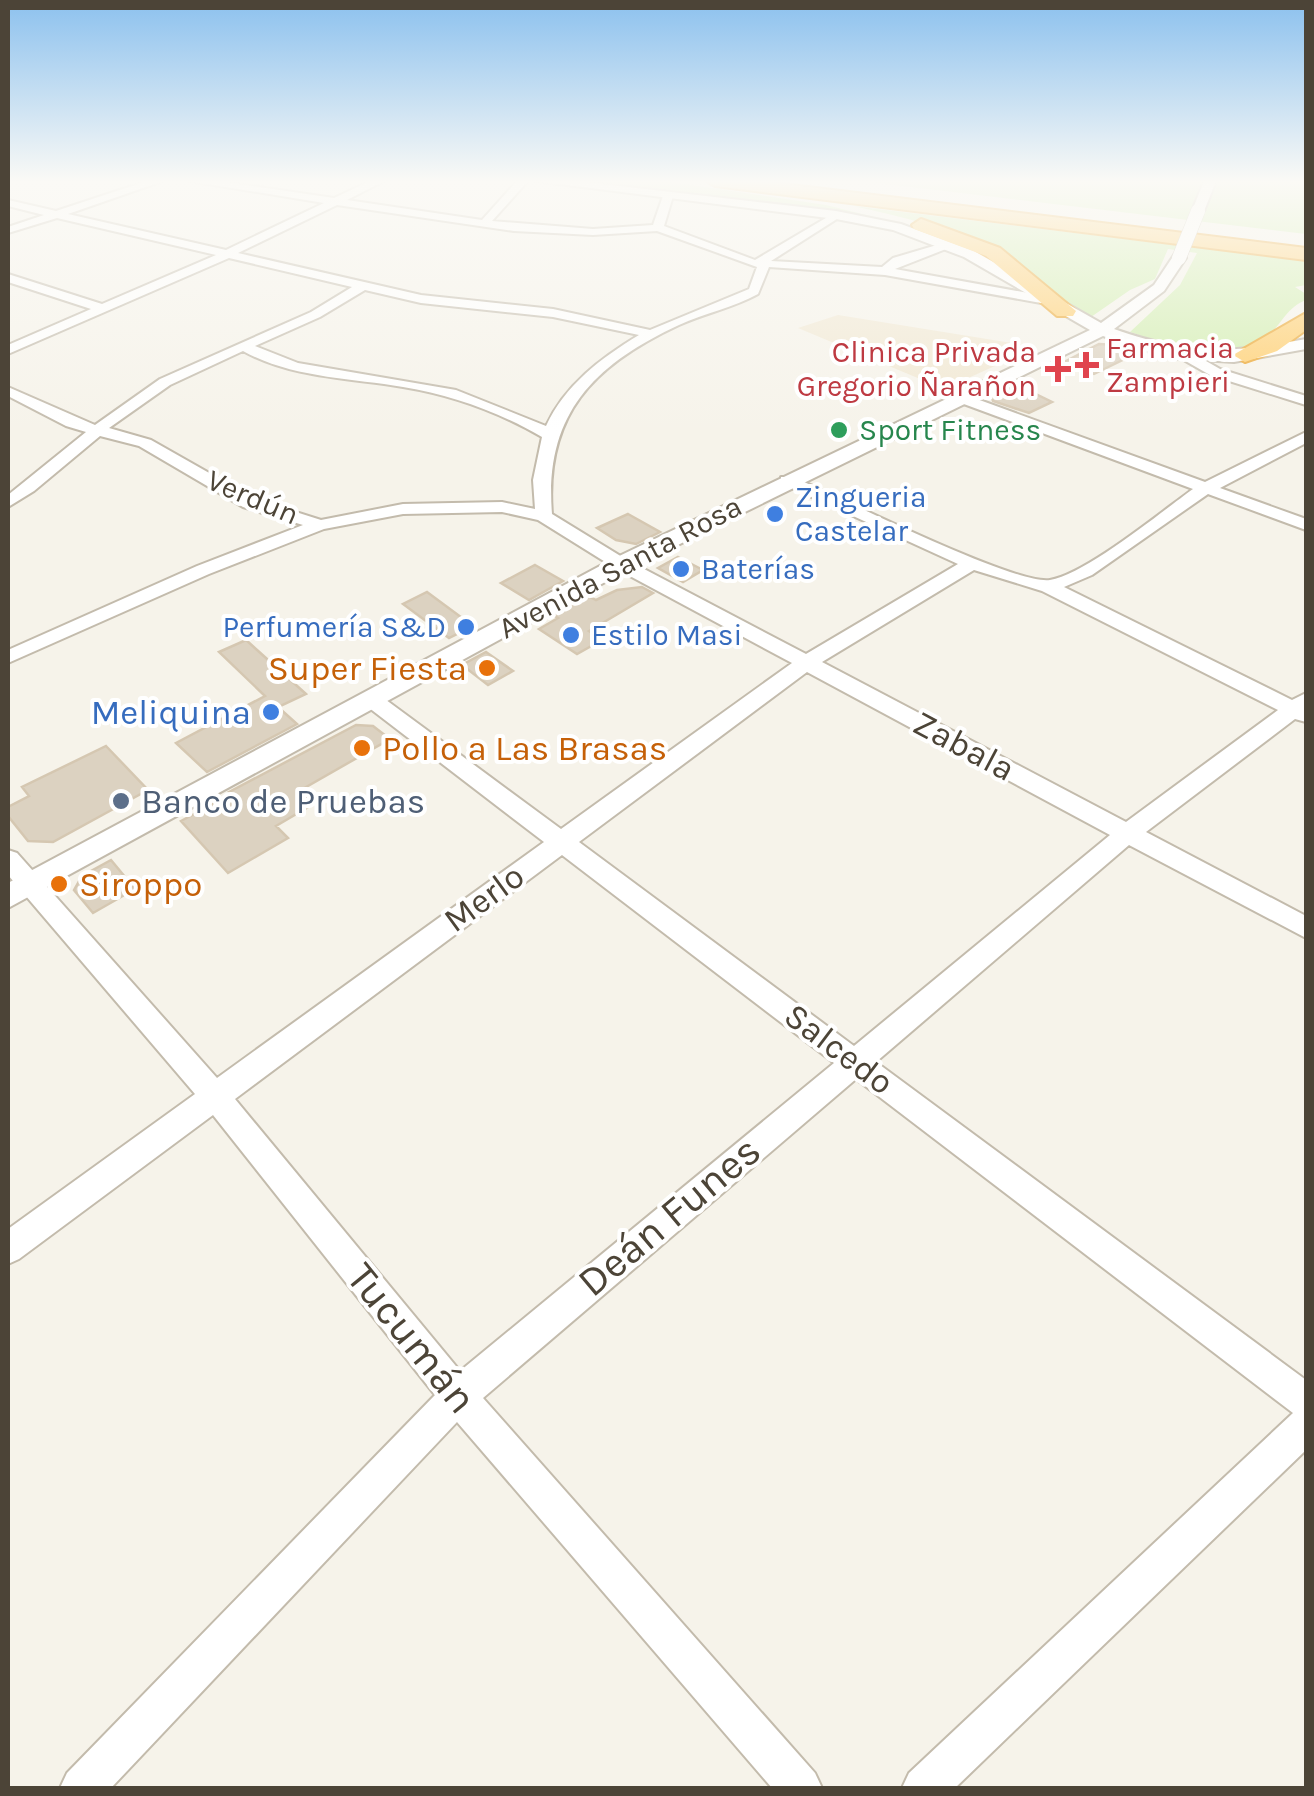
<svg xmlns="http://www.w3.org/2000/svg" width="1314" height="1796" font-family="Karla,sans-serif">
	<style>
		.education { fill: #f1e8d3 }
		.green { fill: #d2eeb0 }
		.building { fill: #dcd2c1; stroke: #d5c7b1; stroke-width: 2.5 }
		.lines { fill: none; stroke-linecap: round; stroke-linejoin: round }
		.minor-casing { stroke: #c3bbac; stroke-width: 4 }
		.tertiary-casing { stroke: #c3bbac; stroke-width: 4 }
		.motorway-casing { stroke: #eca62e; stroke-width: 4 }
		.minor { fill: #fff; fill-rule: evenodd }
		.tertiary { fill: #fff; fill-rule: evenodd }
		.motorway { fill: #ffce6d; fill-rule: evenodd }
		.tertiary-bridge-casing { stroke: #c3bbac; stroke-width: 15; stroke-linecap: butt }
		.tertiary-bridge { stroke: #fff; stroke-width: 14 }
		.health-dot { fill: #e0444e; stroke: #fff; stroke-width: 4 }
		.leisure-dot { fill: #2e9e5b; stroke: #fff; stroke-width: 4 }
		.shop-dot { fill: #3f7fe0; stroke: #fff; stroke-width: 4 }
		.food-dot { fill: #e8710a; stroke: #fff; stroke-width: 4 }
		.service-dot { fill: #5c6f8a; stroke: #fff; stroke-width: 4 }
		.labels { text-anchor: middle; dominant-baseline: central; stroke-width: 8; stroke-linejoin: round; paint-order: stroke }
		.far-health-label { font-size: 30px; fill: #be3a42; stroke: #fff; text-anchor: start }
		.far-leisure-label { font-size: 30px; fill: #27864d; stroke: #fff; text-anchor: start }
		.far-street-label { font-size: 30px; fill: #4c4437; stroke: #fff }
		.far-shop-label { font-size: 30px; fill: #366cbe; stroke: #fff; text-anchor: start }
		.food-label { font-size: 35px; fill: #c56008; stroke: #fff; text-anchor: start }
		.shop-label { font-size: 35px; fill: #366cbe; stroke: #fff; text-anchor: end }
		.street-label { font-size: 35px; fill: #4c4437; stroke: #fff }
		.service-label { font-size: 35px; fill: #4e5e75; stroke: #fff; text-anchor: start }
		.near-street-label { font-size: 42px; fill: #4c4437; stroke: #fff }
	</style>
	<rect width="100%" height="100%" fill="#f6f3ea"/>
	<path class="education" d="M838 315 1037 347 944 389 798 328Z"/>
	<path class="green" d="M566 181H664L826 205 938 233 983 251 1027 283 915 229 865 217Z
		M860 181H1306V234Z
		M853 206 1306 261V285L1295 287 1306 294V300C1286 308 1282 324 1267 337 1231 369 1169 345 1130 332L1180 285 1197 253 1168 249 1155 279 1130 290 1091 317C1058 301 1043 282 1015 263 972 233 904 217 853 206Z"/>
	<path class="building" d="M1099 344 1117 345 1139 352 1094 374 1064 362Z
		M1014 384 1019 386 1052 402 1029 413 993 401 991 395Z
		M628 514 660 532 636 544 616 540 597 528Z
		M678 557 703 570 683 582 658 568Z
		M535 565 563 581 529 600 501 583Z
		M642 587 653 593 589 631 602 640 577 654 539 629 558 618 553 615 588 596 596 600 617 590Z
		M427 592 473 626 449 638 403 604Z
		M246 640 306 694 278 707 297 724 207 772 176 743 265 696 219 652Z
		M486 652 513 671 488 685 462 665Z
		M356 725 373 726 390 739 301 790 315 803 276 826 288 838 228 873 181 821 231 794 229 792Z
		M106 746 148 790 53 842 28 841 8 816V807L29 796 22 787Z
		M111 860 135 889 93 913 74 890 82 876Z"/>
	<g class="lines">
		<g class="minor-casing">
			<path id="minor" d="M147 181H163L68 214 226 250 324 203 189 181H218L334 198 370 181H384L347 200 482 220 517 181H528L492 221 593 229 653 225 663 196 668 193 673 196 664 226 755 260 836 212 840 217 771 261 882 267 893 258 947 242 951 247 895 269 1045 296V302L1041 303 885 275 769 267 758 294C733 308 705 313 679 325 593 365 544 415 552 514L627 560 806 654 958 564 781 483V477H793C835 495 1016 586 1050 580 1086 574 1161 512 1193 489L953 400V394H963L1205 482 1306 432V443L1220 488 1306 519V530L1208 494 1092 575 1064 587 1292 700 1306 693V722L1295 719 1146 832 1306 916V938L1129 845 876 1062 1306 1380V1450L955 1788H902L909 1773 1293 1413 856 1079 483 1398 815 1773 822 1788H772L457 1422 111 1788H60L67 1773 435 1395 213 1115 19 1259 8 1264V1229L195 1094 8 875V850L17 853 217 1078 544 842 364 704 361 699 364 694H378L561 829 792 663 615 568 538 520 502 512 403 514 324 529 209 574 8 663V650L197 566 303 525 243 507 139 446 100 436 34 491 8 507V495L86 432 66 426 8 396V387L95 425 160 379 311 312 352 287 229 258 8 354V345L91 309 8 282V274L102 304 216 255 57 218 8 233V227L44 215 8 206V200L56 211ZM337 205 514 231 593 235 657 231 757 267 749 289 650 330 553 309 421 295 238 253ZM365 290 421 303 553 317 639 335C601 358 565 385 546 426L456 390 298 363 255 346 320 317ZM243 351C292 378 349 378 403 387 452 395 499 412 542 437L533 480 535 509 502 502 403 504 321 520 255 499 151 440 109 428 170 385ZM974 570 1042 591 1278 710 1126 822 822 662ZM807 672 1110 835 854 1046 579 842ZM562 855 834 1063 460 1371 235 1099Z
				M1182 353H1192L1220 369 1306 396V405L1210 375 1182 359Z"/>
		</g>
		<g class="tertiary-casing">
			<path id="tertiary" d="M535 181H576L836 211 901 224 974 251 1101 323 1154 285 1174 255 1179 254 1186 258 1164 291 1114 329C1193 356 1224 354 1306 339V349L1234 362 1168 358 1103 336 629 569 8 908V883L613 559 1090 330 964 257 893 230 836 219Z
				M1204 181H1216L1204 211 1198 215 1192 211Z"/>
		</g>
		<g class="motorway-casing">
			<path id="motorway" d="M707 181H760L1306 248V260L715 186Z
				M921 219 1000 248 1076 311 1073 316H1057L986 256 914 229 912 225Z
				M1306 313V330L1277 351 1245 362 1233 355Z"/>
		</g>
		<use href="#minor" class="minor"/>
		<use href="#tertiary" class="tertiary"/>
		<use href="#motorway" class="motorway"/>
		<g class="tertiary-bridge-casing">
			<path id="tertiary-bridge" d="M1179 258 1198 211"/>
		</g>
		<use href="#tertiary-bridge" class="tertiary-bridge"/>
	</g>
	<linearGradient id="sky" x2="0" y2="1"><stop stop-color="#8cc1ee"/><stop offset="0.42" stop-color="#fbfaf6"/><stop offset="1" stop-color="#fbfaf6" stop-opacity="0"/></linearGradient>
	<rect width="1314" height="433" fill="url(#sky)"/>
	<g class="health-dot">
		<path d="M1081 350h10v10h10v10h-10v10h-10v-10h-10v-10h10z"/>
		<path d="M1053 354h10v10h10v10h-10v10h-10v-10h-10v-10h10z"/>
	</g>
	<circle class="leisure-dot" cx="839" cy="430" r="10"/>
	<g class="shop-dot">
		<circle cx="775" cy="514" r="10"/>
		<circle cx="681" cy="569" r="10"/>
		<circle cx="466" cy="627" r="10"/>
		<circle cx="571" cy="635" r="10"/>
		<circle cx="271" cy="712" r="10"/>
	</g>
	<g class="food-dot">
		<circle cx="487" cy="668" r="10"/>
		<circle cx="362" cy="748" r="10"/>
		<circle cx="59" cy="884" r="10"/>
	</g>
	<circle class="service-dot" cx="121" cy="801" r="10"/>
	<g class="labels">
		<g class="far-health-label">
			<text x="1106" y="348">Farmacia<tspan x="1106" dy="34">Zampieri</tspan></text>
			<text x="1036" y="352" text-anchor="end">Clinica Privada<tspan x="1036" dy="34">Gregorio Ñarañon</tspan></text>
		</g>
		<g class="far-leisure-label">
			<text x="859" y="430">Sport Fitness</text>
		</g>
		<g class="far-street-label">
			<text transform="translate(253 497) rotate(23)">Verdún</text>
			<text transform="translate(620 567) rotate(-28)">Avenida Santa Rosa</text>
		</g>
		<g class="far-shop-label">
			<text x="795" y="497">Zingueria<tspan x="795" dy="34">Castelar</tspan></text>
			<text x="701" y="569">Baterías</text>
			<text x="446" y="627" text-anchor="end">Perfumería S&amp;D</text>
			<text x="591" y="635">Estilo Masi</text>
		</g>
		<g class="food-label">
			<text x="467" y="668" text-anchor="end">Super Fiesta</text>
			<text x="382" y="748">Pollo a Las Brasas</text>
			<text x="79" y="884">Siroppo</text>
		</g>
		<g class="shop-label">
			<text x="251" y="712">Meliquina</text>
		</g>
		<g class="street-label">
			<text transform="translate(964 746) rotate(28)">Zabala</text>
			<text transform="translate(484 898) rotate(-36)">Merlo</text>
			<text transform="translate(839 1049) rotate(37)">Salcedo</text>
		</g>
		<g class="service-label">
			<text x="141" y="801">Banco de Pruebas</text>
		</g>
		<g class="near-street-label">
			<text transform="translate(669 1216) rotate(-40)">Deán Funes</text>
			<text transform="translate(412 1338) rotate(51)">Tucumán</text>
		</g>
	</g>
	<rect width="1314" height="1796" fill="none" stroke="#4c4437" stroke-width="20"/>
</svg>
